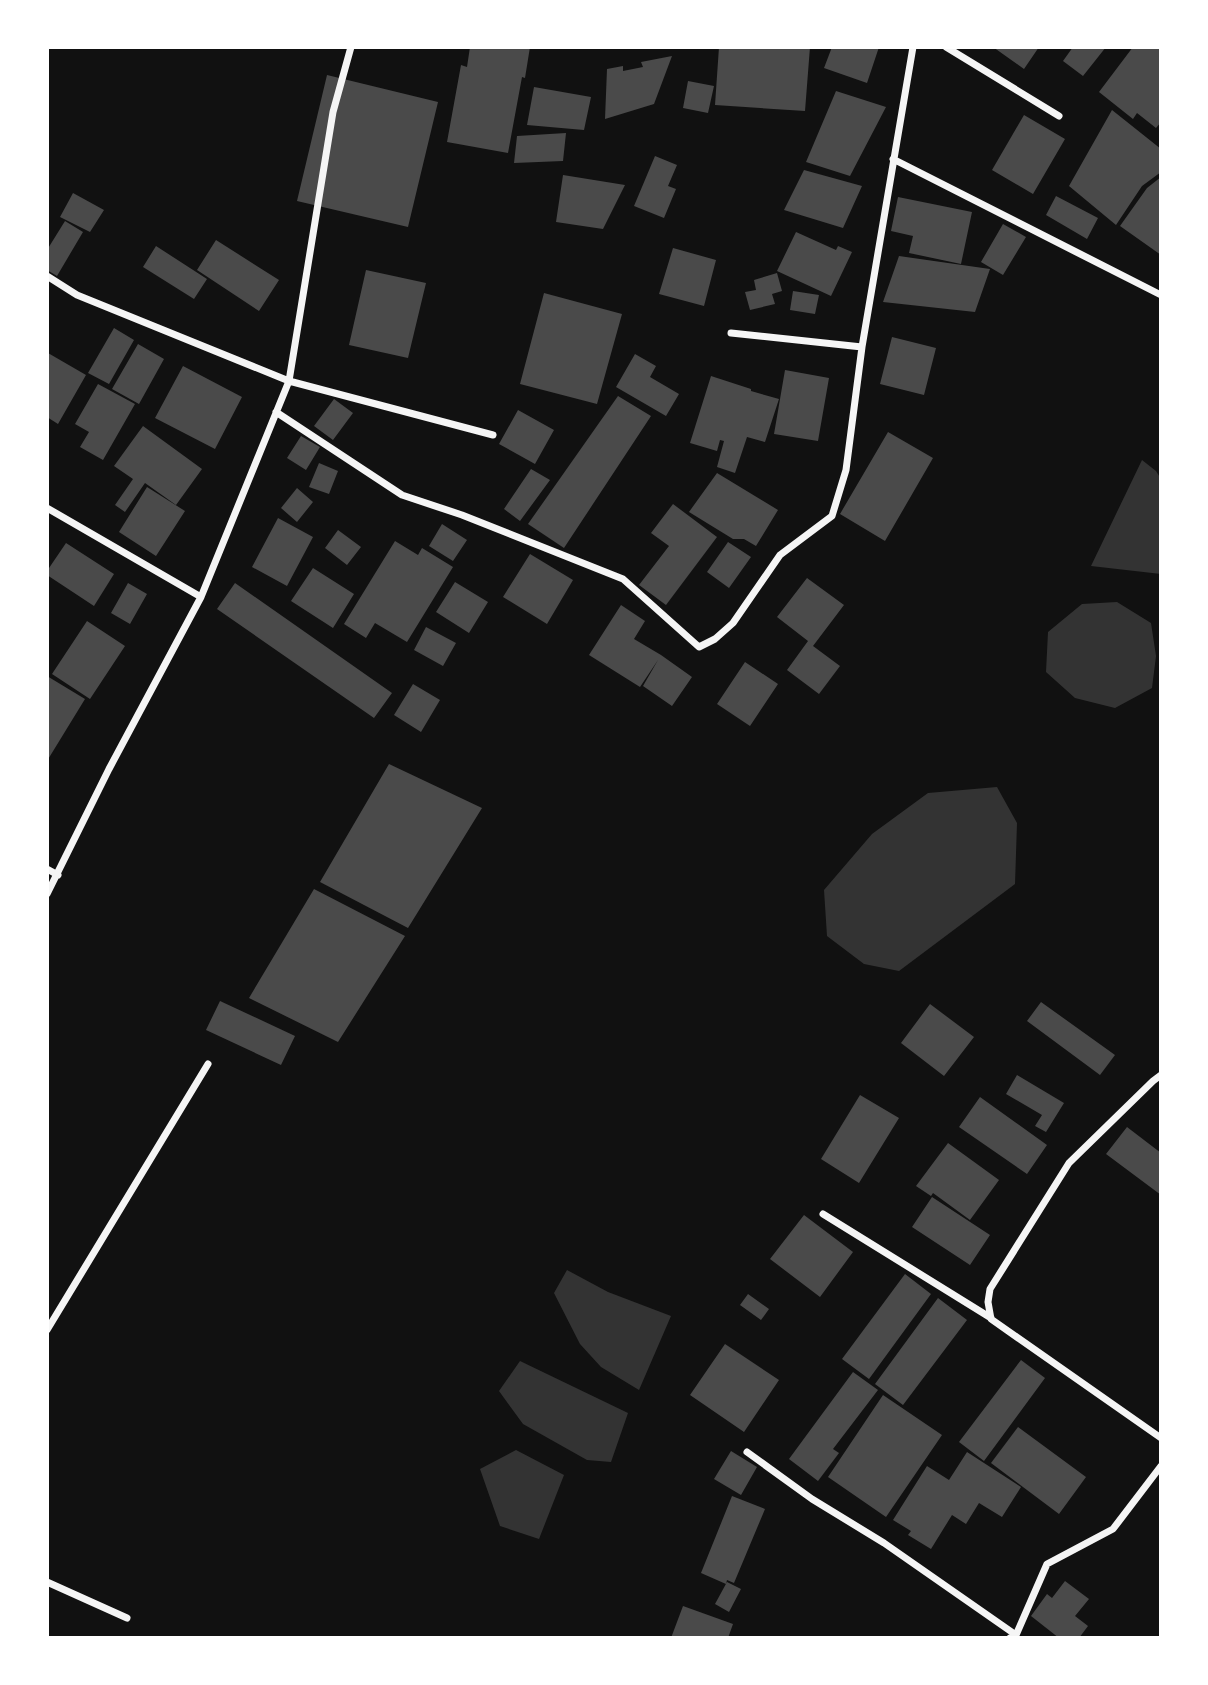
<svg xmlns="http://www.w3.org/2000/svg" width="1208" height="1685" font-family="'Work Sans',sans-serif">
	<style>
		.water { fill: #333 }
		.building { fill: #4a4a4a }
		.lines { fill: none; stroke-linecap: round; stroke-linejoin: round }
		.minor { stroke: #f5f5f5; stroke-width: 7 }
	</style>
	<rect width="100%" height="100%" fill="#111"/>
	<path class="water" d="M1142 460 1156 471 1161 479V574L1091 566Z
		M1117 602 1151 623 1156 656 1152 688 1115 708 1075 698 1046 672 1048 632 1082 604Z
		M997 787 1017 823 1015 884 899 971 864 964 827 936 824 890 872 834 928 793Z
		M567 1270 608 1292 671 1316 639 1390 601 1367 580 1344 554 1293Z
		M520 1361 628 1413 611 1462 587 1460 523 1424 499 1391Z
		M516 1450 564 1475 539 1539 500 1526 480 1469Z"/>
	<path class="building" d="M470 47H530L525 78 522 77 508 153 447 142 461 65 467 67Z
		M719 47H810L805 111 715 105Z
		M832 47H879L867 83 824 68Z
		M993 47H1039L1024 69Z
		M1073 47H1106L1083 76 1063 61Z
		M1133 47H1161V122L1156 128 1137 113 1133 119 1099 92Z
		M672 56 654 104 605 119 607 69 623 66V71L643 67 641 62Z
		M327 75 438 102 408 227 297 201Z
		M688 81 714 86 708 113 683 108Z
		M534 87 591 97 584 130 527 125Z
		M836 91 886 107 850 176 806 162Z
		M1112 110 1161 149V172L1142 186 1116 225 1069 186Z
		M1024 115 1065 139 1033 194 992 170Z
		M566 133 563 161 514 163 517 136Z
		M655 156 677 165 668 186 676 189 664 218 634 206Z
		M804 170 862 186 843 228 784 210Z
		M563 175 625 185 603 229 556 222Z
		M1161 177V255L1120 226 1147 188Z
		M73 193 104 210 90 232 60 217Z
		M1056 196 1098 218 1087 239 1046 215Z
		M898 197 972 212 961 264 909 253 913 236 891 231Z
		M65 221 83 232 57 276 47 270V250Z
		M1003 224 1026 237 1003 275 981 262Z
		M796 232 836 250 838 246 852 252 831 296 777 271Z
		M216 240 279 280 259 311 197 270Z
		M156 246 207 279 194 299 143 267Z
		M673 248 716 260 704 306 659 294Z
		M899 256 990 269 975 312 883 302Z
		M366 270 426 283 408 358 349 345Z
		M777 273 782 291 772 294 775 304 750 310 745 292 756 290 754 280Z
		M793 291 819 295 815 314 790 310Z
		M544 293 622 314 597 404 520 384Z
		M114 328 134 340 109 384 88 373Z
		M892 337 936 348 924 395 880 384Z
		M138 344 164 359 139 404 112 389Z
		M48 353 86 375 58 424 47 417Z
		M635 354 656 366 650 377 679 394 666 416 616 387Z
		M183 366 242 397 215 449 155 418Z
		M785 370 829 378 818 441 774 434Z
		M711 376 751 389V391L779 399 765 442 747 437 735 473 717 467 724 441 720 440 717 451 690 443Z
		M98 384 135 404 103 460 80 447 89 432 75 424Z
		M618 396 651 416 564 548 528 524Z
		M334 399 353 413 333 440 314 426Z
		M518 410 554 430 535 464 499 444Z
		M143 426 202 469 176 505 145 483 125 512 115 505 133 479 114 466Z
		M888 432 933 458 885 541 840 514Z
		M301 436 320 447 306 470 287 458Z
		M319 463 338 471 329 494 309 487Z
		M531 469 550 480 520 521 504 509Z
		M717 473 778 510 756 546 744 539H733L689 512Z
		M147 487 185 511 156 556 119 532Z
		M297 488 313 502 297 522 281 508Z
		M673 504 717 537 666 605 639 585 669 546 651 533Z
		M278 518 313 537 287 586 252 567Z
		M442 524 467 540 453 561 429 546Z
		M338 530 361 547 347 565 325 548Z
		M395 541 418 555 422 548 453 567 407 642 375 623 366 638 344 624Z
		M728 542 751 557 729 588 707 572Z
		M66 543 114 574 94 606 47 575V571Z
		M530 554 573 580 547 624 503 597Z
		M313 568 354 594 333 628 291 601Z
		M807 578 844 605 813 646 840 666 819 694 787 670 808 641 777 617Z
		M455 582 488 602 469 633 436 612Z
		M128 583 147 594 130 624 111 613Z
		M235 583 392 693 374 718 217 609Z
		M621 605 645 621 634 639 661 655 692 677 672 706 643 686 658 660 640 687 589 655Z
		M87 621 125 646 90 699 52 674Z
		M426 627 456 643 443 666 414 650Z
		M745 662 778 684 750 726 717 704Z
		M47 676 85 699 47 761Z
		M413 684 440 700 421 732 394 715Z
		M389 764 482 808 408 928 320 882Z
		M314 889 405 936 338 1042 249 998Z
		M220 1001 295 1036 281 1065 206 1030Z
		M1041 1002 1115 1055 1100 1075 1027 1021Z
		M930 1004 974 1037 944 1076 901 1043Z
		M1017 1075 1064 1103 1046 1132 1035 1126 1042 1115 1006 1094Z
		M860 1095 899 1118 859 1183 821 1159Z
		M980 1097 1047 1145 1027 1174 959 1127Z
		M1127 1127 1161 1153V1195L1106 1154Z
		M948 1143 999 1180 970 1220 933 1193 931 1196 916 1186Z
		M932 1197 990 1235 970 1265 912 1227Z
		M804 1215 853 1252 820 1297 770 1259Z
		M905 1274 931 1294 869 1379 842 1359Z
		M748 1294 769 1309 761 1320 740 1305Z
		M938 1298 967 1320 903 1405 875 1384Z
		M725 1344 779 1380 744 1432 690 1395Z
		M1021 1360 1045 1378 984 1461 959 1442Z
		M853 1372 878 1390 833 1449 839 1453 818 1481 789 1459Z
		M883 1395 942 1435 886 1517 828 1477Z
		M1018 1427 1086 1477 1059 1514 991 1463Z
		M731 1451 757 1467 741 1495 714 1479Z
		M967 1452 1021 1487 1002 1517 979 1503 966 1524 952 1515 931 1549 908 1535 911 1531 893 1520 927 1466 949 1480Z
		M732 1496 765 1509 734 1583 727 1580 726 1584 701 1573Z
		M1065 1581 1089 1599 1075 1616 1088 1626 1079 1638H1059L1031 1616 1047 1594 1052 1598Z
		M727 1582 741 1589 729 1612 715 1604Z
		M683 1606 733 1624 728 1638H671Z"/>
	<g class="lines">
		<path class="minor" d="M946 47 1059 116
			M893 159 1161 295
			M47 276 77 295 289 381 493 435
			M731 333 862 347
			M276 412 402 495 462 515 623 579 699 647 715 639 733 623 780 555 832 516 846 470 862 347 913 47
			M47 508 201 597
			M47 869 58 875
			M47 894 109 769 201 597 289 381 333 112 351 47
			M1161 1075 1153 1081 1069 1163 990 1289 988 1302 991 1319 1161 1438
			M823 1214 991 1318
			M47 1330 208 1064
			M747 1452 812 1499 884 1543 1016 1635
			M47 1582 127 1618
			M1010 1638 1016 1635 1047 1564 1113 1529 1161 1466"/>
	</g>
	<rect width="1208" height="1685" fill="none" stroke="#ffffff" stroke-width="98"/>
</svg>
